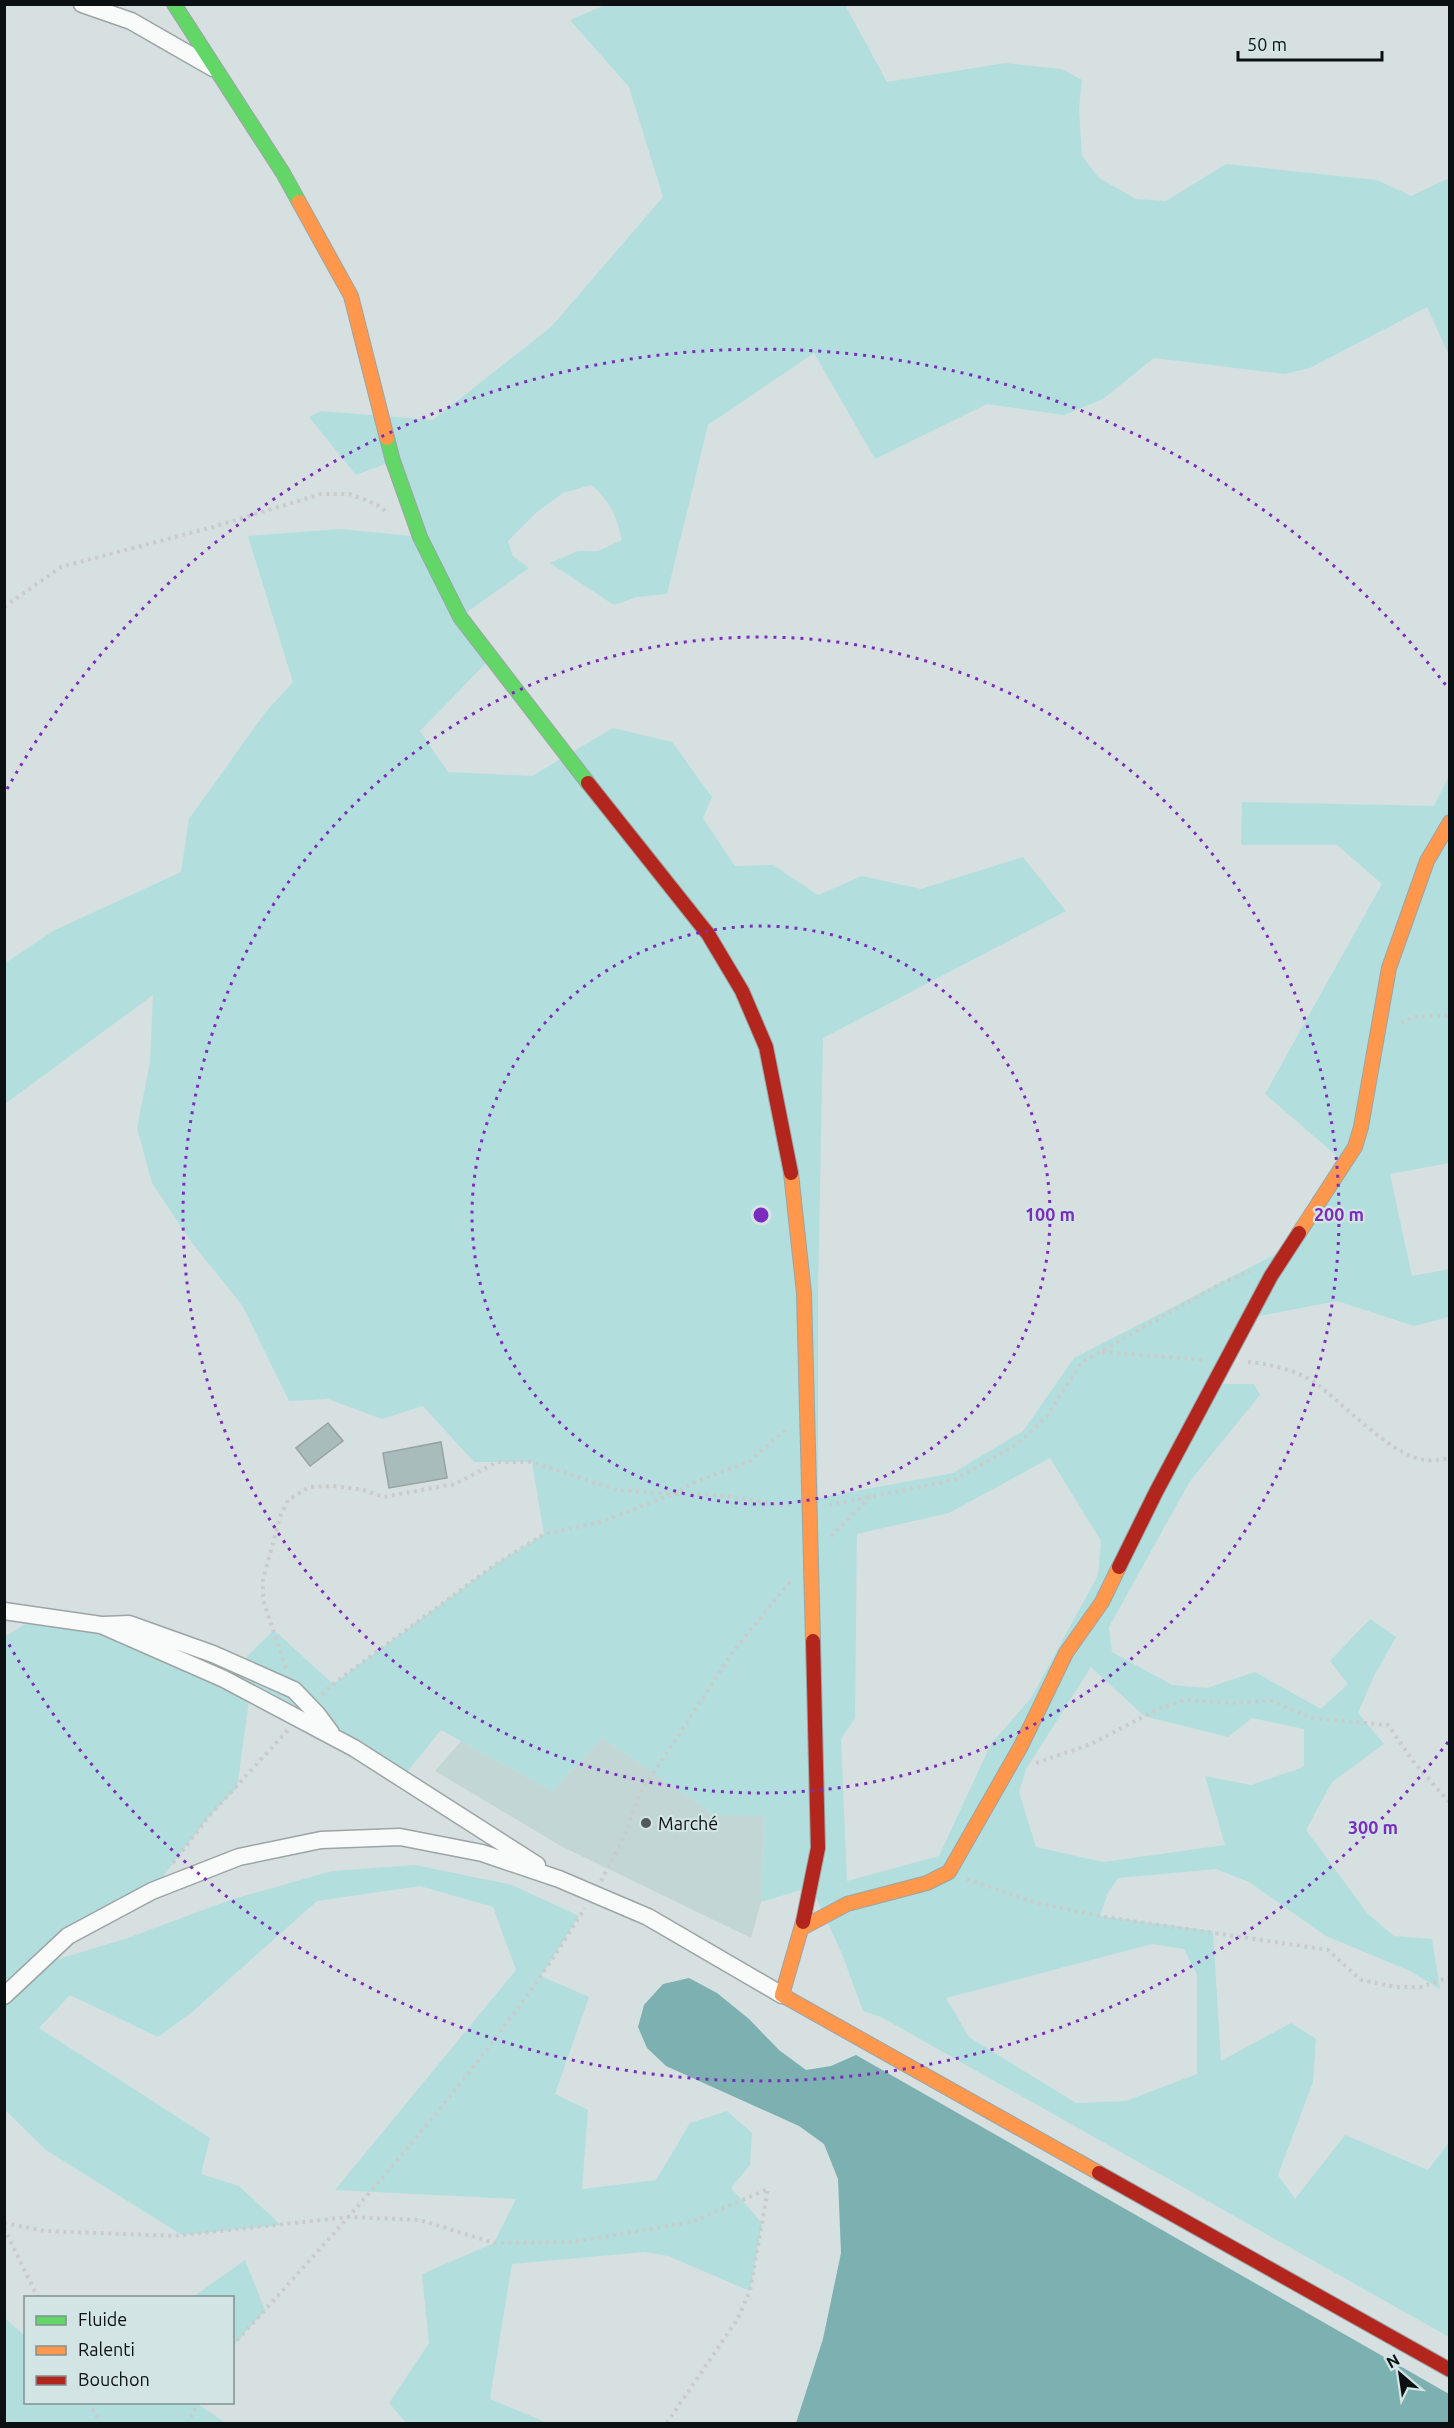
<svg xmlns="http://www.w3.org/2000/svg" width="1454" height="2428" font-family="Ubuntu,sans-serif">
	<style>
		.built { fill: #c2d6d6 }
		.green { fill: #b3dede; fill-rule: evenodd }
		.water { fill: #7cb0b1 }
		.building { fill: #a9bcbc; stroke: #99a1a1; stroke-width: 1.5 }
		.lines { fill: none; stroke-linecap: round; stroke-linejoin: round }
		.street-casing { stroke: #9ca4a4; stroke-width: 19 }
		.fast-casing { stroke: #9ca4a4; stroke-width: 16 }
		.slow-casing { stroke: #9ca4a4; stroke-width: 16 }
		.jam-casing { stroke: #9ca4a4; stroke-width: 16 }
		.path { stroke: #cacccc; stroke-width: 4; stroke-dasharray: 3 4.5; stroke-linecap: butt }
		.street { stroke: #f9fafa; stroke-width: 16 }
		.fast { stroke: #63d668; stroke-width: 14 }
		.slow { stroke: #ff974d; stroke-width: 14 }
		.jam { stroke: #b3261e; stroke-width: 14 }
		.ring { fill: none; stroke: #7b2cbf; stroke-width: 3; stroke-dasharray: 3 6 }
		.poi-dot { fill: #52595a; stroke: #d2e4e4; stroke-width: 2 }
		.labels { text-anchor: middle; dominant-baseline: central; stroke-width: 4.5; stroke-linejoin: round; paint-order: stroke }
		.poi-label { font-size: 18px; fill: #0b1112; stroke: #d2e4e4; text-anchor: start }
		.centre { fill: #7b2cbf; stroke: #d2e4e4; stroke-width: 3 }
		.ring-label { font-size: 18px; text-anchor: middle; font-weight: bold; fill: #7b2cbf; stroke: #d2e4e4; stroke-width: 4.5; stroke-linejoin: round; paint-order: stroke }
	</style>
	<rect width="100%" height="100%" fill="#d6e0e0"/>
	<path class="built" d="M602 1738 715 1815H764L761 1902 751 1938 561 1846 435 1771 461 1741 552 1791Z"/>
	<path class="green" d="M605 5H845L887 82 1005 63 1061 69 1082 80 1079 109 1082 156 1099 178 1136 199 1166 201 1226 164 1377 180 1411 196 1449 178V355L1427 307 1310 368 1284 374 1154 358 1103 399 1064 415 987 404 875 459 814 353 708 425 667 594 637 597 614 605 550 563 578 551H598L622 540C616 516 611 501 591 485L563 493 537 512 508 541 513 556 529 568 460 617 491 658 420 731 448 772 532 776 613 728 672 742 712 797 703 818 735 866 773 865 818 895 862 876 921 889 1023 857 1066 911 823 1038 818 1291V1498L953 1473 1023 1431 1074 1358 1278 1253 1338 1157 1265 1094 1382 884 1337 845H1241L1242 802 1434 806 1449 776V1163L1390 1174 1412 1276 1449 1269V1317L1414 1326 1337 1301 1249 1318 1216 1384H1254L1260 1395 1190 1481 1109 1627 1112 1652 1172 1685 1207 1688 1255 1672 1321 1709 1348 1684 1330 1661 1370 1619 1396 1637 1374 1676 1358 1713 1384 1744 1332 1782 1306 1830 1368 1914 1394 1936 1432 1939 1440 1989 1410 1971 1326 1936 1249 1882 1216 1869 1118 1878 1108 1893 1100 1916 1213 1931 1221 2061 1291 2023 1316 2039 1313 2082 1278 2175 1295 2199 1345 2135 1428 2170 1449 2142V2337L881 2017 863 2011 842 1954 811 1887 761 1902 764 1816 715 1815 602 1738 552 1791 441 1730 402 1778 250 1693 237 1788 210 1815 152 1891 38 1965 125 1939 230 1900 332 1871 415 1865 512 1885 579 1916 541 1976 589 1997 555 2094 588 2110 582 2189 656 2180 690 2123 727 2111 752 2133 750 2165 731 2188 762 2223 750 2291 668 2256 645 2252 512 2264 490 2399 548 2423H406L389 2403 429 2343 422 2274 494 2243 516 2199 335 2190 516 1970 493 1907 420 1886 317 1901 191 2013 158 2037 70 1995 39 2028 210 2138 201 2174 239 2186 281 2225 182 2235 46 2150 5 2110 4 1637 39 1616 101 1625 224 1679 274 1630 333 1684 493 1566 544 1534 532 1462H474L423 1406 382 1419 328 1399 289 1401 242 1305 192 1243 152 1183 137 1128 150 1062 153 995 5 1104 4 964 53 931 181 872 189 819 264 714 293 682 248 536 341 529 420 537 393 461 356 475 309 417 321 411 433 420 551 327 663 197 629 87 570 20ZM1050 1458 1101 1541 1098 1575 1031 1698 991 1744 939 1856 847 1881 841 1739 855 1718 857 1534 949 1513ZM1091 1667 1144 1716 1228 1737 1252 1718 1304 1729V1767L1251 1785 1205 1776 1225 1845 1103 1862 1036 1847 1019 1792 1026 1769ZM1152 1944 1184 1949 1197 1975V2074L1126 2101 1076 2103 969 2037 946 1998Z
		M245 2260 265 2310 233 2346 232 2298 193 2297Z
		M5 2318 25 2336 26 2402 199 2403V2405L226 2423H5Z"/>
	<path class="water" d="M689 1978 717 1993 749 2019 779 2050 806 2070 831 2066 856 2055 1449 2394V2423H796L823 2339 841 2253 838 2179 824 2144 799 2126 666 2066 647 2048 638 2027 644 2005 663 1984Z"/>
	<path class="building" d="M328 1423 343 1441 310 1466 296 1448Z
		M441 1442 447 1478 389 1488 383 1453Z"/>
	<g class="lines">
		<g class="street-casing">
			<path id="street" d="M82 4 131 21 213 68
				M4 1611 101 1625 224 1679 354 1748 537 1865
				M104 1625 129 1624 213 1654 294 1690 317 1714 331 1733
				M4 1996 68 1936 152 1891 239 1857 321 1840 400 1837 482 1853 559 1879 648 1917 782 1995"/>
		</g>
		<g class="fast-casing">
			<path id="fast" d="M174 4 283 173 299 202
				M387 438 393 461 420 537 460 617 588 783"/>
		</g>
		<g class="slow-casing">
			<path id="slow" d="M299 202 351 296 387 438
				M791 1173 804 1293 813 1641
				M1299 1233 1355 1147 1361 1127 1389 968 1427 861 1450 822
				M803 1922 782 1995 1099 2173
				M802 1928 847 1904 927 1883 949 1872 1021 1746 1066 1653 1102 1602 1119 1567"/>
		</g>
		<g class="jam-casing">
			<path id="jam" d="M588 783 708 934 742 991 766 1047 791 1173
				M1119 1567 1156 1492 1271 1276 1299 1233
				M803 1922 818 1848 813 1641
				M1099 2173 1450 2370"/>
		</g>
		<path class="path" d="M4 607 61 567 213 527 321 494H349L376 504 388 513
			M1401 1023 1413 1017 1450 1015
			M1102 1352 1205 1360
			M1248 1362C1267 1363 1298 1371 1314 1382 1341 1401 1393 1458 1426 1460 1434 1461 1442 1459 1450 1458
			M829 1505 954 1480 1016 1445 1046 1417 1082 1362 1220 1284 1250 1271
			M831 1536 870 1497
			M286 1668 263 1600V1580L280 1517 288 1500 309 1487 333 1486 364 1490 383 1497 455 1484 497 1462H532L617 1490 673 1494 693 1483 750 1461 786 1429
			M322 1695 333 1684 493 1566 544 1534 601 1522 673 1494 719 1495 789 1506
			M1036 1763 1091 1744 1158 1709 1184 1700 1230 1703 1272 1701 1311 1718 1388 1725 1413 1761 1450 1803
			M173 1863 210 1815 288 1730
			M967 1879 1033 1902 1100 1916 1328 1950 1361 1980 1396 1987H1421L1450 1977
			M601 1881 625 1835 639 1795 735 1649 790 1582
			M4 2223 45 2231 174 2236 349 2217 420 2220 494 2243 573 2242 692 2222 768 2189 750 2291 737 2320 666 2424
			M4 2228 38 2298
			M232 2346C340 2228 448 2108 540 1977 556 1954 570 1931 585 1908
			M89 2402 101 2424
			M187 2424 199 2402"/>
		<use href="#street" class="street"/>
		<use href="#fast" class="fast"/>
		<use href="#slow" class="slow"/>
		<use href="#jam" class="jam"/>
	</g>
	<g class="ring">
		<circle cx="761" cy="1215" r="289"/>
		<circle cx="761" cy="1215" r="578"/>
		<path d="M1448 1742A866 866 0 0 1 7 1641M7 789A866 866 0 0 1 1448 688"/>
	</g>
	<circle class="poi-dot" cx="646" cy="1823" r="6"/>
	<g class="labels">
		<g class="poi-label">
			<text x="658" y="1823">Marché</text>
		</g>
	</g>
	<circle cx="761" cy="1215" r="9" class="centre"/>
	<g class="ring-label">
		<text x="1050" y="1221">100 m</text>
		<text x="1339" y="1221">200 m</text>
		<text x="1373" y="1834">300 m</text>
	</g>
	<rect width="1454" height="2428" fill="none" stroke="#0b1112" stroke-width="12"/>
	<rect x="24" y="2296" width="210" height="108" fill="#d2e4e4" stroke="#829090" stroke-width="1.5"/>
	<rect x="36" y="2316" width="30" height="9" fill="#63d668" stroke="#829090" stroke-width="1.5"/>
	<text x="78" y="2326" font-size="18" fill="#0b1112">Fluide</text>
	<rect x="36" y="2346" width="30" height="9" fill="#ff974d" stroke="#829090" stroke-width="1.5"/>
	<text x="78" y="2356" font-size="18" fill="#0b1112">Ralenti</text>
	<rect x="36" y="2376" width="30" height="9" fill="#b3261e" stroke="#829090" stroke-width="1.5"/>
	<text x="78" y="2386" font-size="18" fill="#0b1112">Bouchon</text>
	<g transform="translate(1400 2374) rotate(331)" stroke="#d2e4e4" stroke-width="4.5" paint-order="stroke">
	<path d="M0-4.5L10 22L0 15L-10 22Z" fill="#0b1112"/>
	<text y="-9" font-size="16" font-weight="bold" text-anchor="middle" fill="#0b1112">N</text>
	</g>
	<path d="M1238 51v9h144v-9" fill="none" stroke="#0b1112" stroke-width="3"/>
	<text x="1247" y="51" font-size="18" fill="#0b1112" stroke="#d2e4e4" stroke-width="4.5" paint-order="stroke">50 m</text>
</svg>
